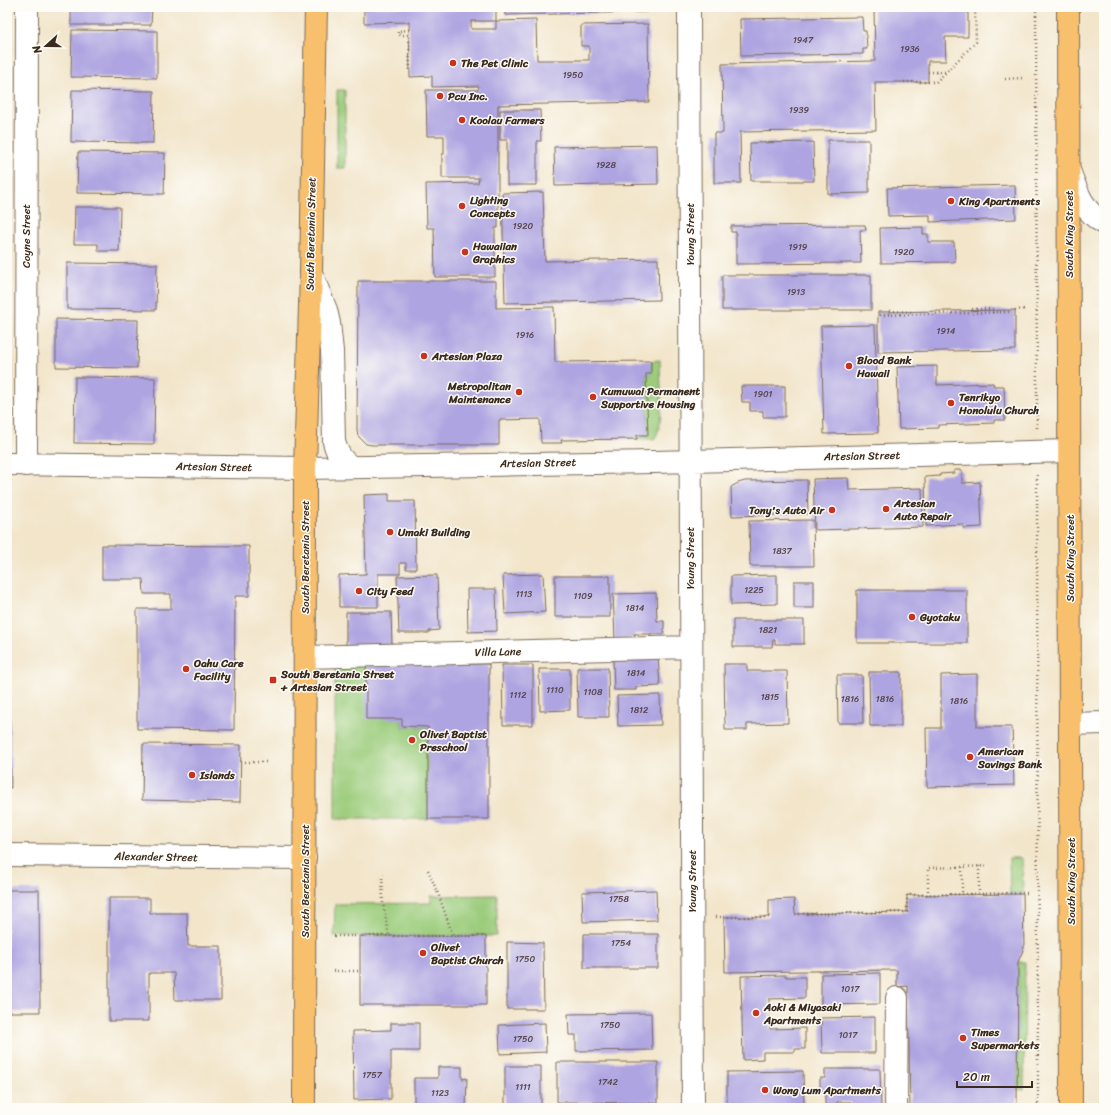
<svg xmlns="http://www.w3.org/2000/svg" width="1111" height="1115" font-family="Sriracha,sans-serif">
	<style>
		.green { fill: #9bcc7c; stroke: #6b7b4d }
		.building { fill: #aea4e1; fill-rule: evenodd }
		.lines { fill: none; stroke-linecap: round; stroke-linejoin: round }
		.minor-casing { stroke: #7b6b5a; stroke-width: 24 }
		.major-casing { stroke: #7b6b5a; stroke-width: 24 }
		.path { stroke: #7b6b5a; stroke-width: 2.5; stroke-dasharray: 1 3; stroke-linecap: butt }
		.minor { stroke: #fff; stroke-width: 22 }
		.major { stroke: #f8bf6c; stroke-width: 22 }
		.poi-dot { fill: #c8321e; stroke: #fdfcf7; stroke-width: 1.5 }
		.labels { text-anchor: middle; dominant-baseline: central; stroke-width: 3; stroke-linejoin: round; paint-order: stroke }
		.number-label { font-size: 9px; fill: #58484f }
		.poi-label { font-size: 11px; font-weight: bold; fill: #3b2a1e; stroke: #fdfcf7; text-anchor: start }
		.street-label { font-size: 11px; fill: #3b2a1e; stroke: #fdfcf7 }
	</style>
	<rect width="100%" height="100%" fill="#fdfcf7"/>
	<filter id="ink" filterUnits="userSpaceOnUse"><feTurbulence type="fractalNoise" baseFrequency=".025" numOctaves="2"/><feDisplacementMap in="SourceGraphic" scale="8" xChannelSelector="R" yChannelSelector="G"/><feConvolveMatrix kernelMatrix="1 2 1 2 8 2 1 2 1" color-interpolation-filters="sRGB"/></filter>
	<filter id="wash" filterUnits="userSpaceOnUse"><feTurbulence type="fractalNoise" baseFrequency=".012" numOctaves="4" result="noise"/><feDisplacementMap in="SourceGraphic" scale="16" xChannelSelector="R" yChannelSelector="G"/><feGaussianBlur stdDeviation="0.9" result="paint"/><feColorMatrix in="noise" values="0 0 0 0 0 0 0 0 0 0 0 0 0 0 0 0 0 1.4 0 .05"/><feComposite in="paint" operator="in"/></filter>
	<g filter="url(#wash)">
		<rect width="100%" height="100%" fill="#f2e5ca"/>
		<path class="green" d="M337 90H345V168H337Z
			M660 360C660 377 665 428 654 439H637V435H648L646 374H651V361Z
			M335 664H366L402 719V726L428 727V819H335Z
			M1009 858H1022L1023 894H1010Z
			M497 895V936H334L335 904 431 903V896Z
			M1018 962H1025L1024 1090 1017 1089Z"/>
		<g id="blocks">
			<path class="building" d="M71 7H152L151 25H71Z
				M364 7H496V21L536 20 537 60H589V46H581V25L648 24 649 102 498 105V228H495V277H435L434 228H427L426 184 478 183 479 178H442V154H444V136H427L426 90H478L479 86 432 87V76L410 77 409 22 364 23ZM471 21H496V29H471Z
				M505 7H648V12L505 15Z
				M874 8H968V37H945L946 61H928V82H875L876 130 740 132 741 183H714V133H723L722 64 875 61Z
				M862 17 863 31H866L867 49H863V54L741 56 740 19Z
				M72 30 157 31V78L71 77Z
				M72 90 154 91 153 143 71 142Z
				M500 110H540L541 141H537V185H507V140H500Z
				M828 140H869V193L828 194Z
				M813 142 814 181H751L750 143Z
				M657 145 658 184 555 186 554 147Z
				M78 152 165 153 164 194 77 193Z
				M1015 185 1016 219 930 222V215L888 216 887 188Z
				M543 192 545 261 658 259 659 300 505 303 502 193Z
				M75 207H120L119 251H98V244H74Z
				M865 225 866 230H860L861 263 736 264V232H731V226Z
				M923 227V234H928V242H954L955 262 881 263 880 228Z
				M67 263 157 264 156 310 67 309Z
				M722 275H871V310H722Z
				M358 281H496V308L554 307 555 362 651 361V374H646L648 435H637V439L561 440 562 443H541L540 419 499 420V445H372L366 444 358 436 357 430Z
				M1015 310V350L878 352V312Z
				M56 319 138 320 137 368 56 367Z
				M875 325 878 433 824 434 821 326Z
				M937 366V385L993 383 994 386H1004L1005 420H994V423L938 425V428L899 429 897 367Z
				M75 377 155 378 154 444 74 443Z
				M741 386H785V417H763V411H750V402H742Z
				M954 470H962V483L980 482 982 527 963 528V524L926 526 925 477 940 476V474L954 473Z
				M848 478 849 490 922 488 923 527 815 530 813 479Z
				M807 480 808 514 732 516 731 487 738 483 745 481Z
				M389 494V501H415L416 569H406V563H400V574H378V607H339V575L366 574 364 495Z
				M813 520 814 566H750L749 521Z
				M102 545 249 546V596H235L234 730 137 729V609H171V594H144L143 579H102Z
				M543 574 545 612 505 614 503 575Z
				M437 575 439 630 429 631V633H399L397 576Z
				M777 575V604L731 605V576Z
				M555 576H610V617H555Z
				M794 581H814V608H794Z
				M467 589H496L497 631 468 632Z
				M857 590H967V643H857Z
				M656 593 657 621H664V634H634L635 638 615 639 613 594Z
				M346 612H391L392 646 346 647Z
				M733 620H804V644H775V640H773L772 647H733Z
				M7 621H8L11 788 7 787Z
				M658 656 660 686 636 687V690H614L613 660H617V658Z
				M366 664H489V819H428V727L402 726V719H366Z
				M724 664H747V671H787L788 723 747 724V730H725Z
				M502 665H533V725H503Z
				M577 668H608L609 717H578Z
				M539 669H570V710L540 711Z
				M869 672H901V726H870Z
				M977 674V727H1012L1014 785 927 787 926 728H941V675Z
				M837 675H862L863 723H838Z
				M660 695 661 725 618 726 617 696Z
				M143 744 241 745 240 802 142 800Z
				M7 890H39L40 1012H7Z
				M656 890 657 920 583 922 582 892Z
				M1023 894 1024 948 1018 962 1017 1108H910L908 986 897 987V970L725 972 724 917H769V900L794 899 795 914 907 912V895Z
				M109 898H150V913H187L188 946H221V1000H175L174 973H149V1021H109Z
				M584 934H658V968H584Z
				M360 936H486V1005H360Z
				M507 942 543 943 544 1009H507Z
				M880 973V1004L821 1005V974Z
				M786 975V977H805V998L769 999 770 1029 805 1028V1049H795V1052H763V1059L743 1060 741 976Z
				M651 1013 652 1050 576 1051V1035H569L568 1014Z
				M875 1017V1053H822L821 1018Z
				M391 1023H419V1051H391V1099L354 1100 353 1031 391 1030Z
				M545 1023 546 1052 500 1054 499 1025Z
				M557 1062H658V1103L557 1102Z
				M505 1066H541V1108H505Z
				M438 1067H462V1079L467 1078 466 1108H414V1078H438Z
				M825 1069H880L881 1108H851V1102H837V1106H825V1091H820V1078H825Z
				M803 1071 804 1108H727V1072Z"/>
		</g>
	</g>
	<g filter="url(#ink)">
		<use href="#blocks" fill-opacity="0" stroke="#7b6b5a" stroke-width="1"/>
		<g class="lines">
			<g class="minor-casing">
				<path id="minor" d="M689 7 693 1108
					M1069 170C1076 190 1084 213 1104 223
					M311 273 326 310 329 323 332 351 334 442C337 453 342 462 352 467
					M7 464 305 468 654 462 1069 451
					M26 465 27 7
					M305 657 691 647
					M1070 724 1104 723
					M7 855 305 858
					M896 1108 897 998"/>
			</g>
			<g class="major-casing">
				<path id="major" d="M1068 7 1071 1108
					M304 1108 305 468 311 273 316 7"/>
			</g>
			<path class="path" d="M1036 7 1037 428
				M409 30 398 31V35H409L410 72
				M928 72H946
				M1005 79 1024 78
				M904 82H936L976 42 975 11H968
				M1015 310 1025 309
				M970 311V309H993V313
				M889 314V311L913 312
				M880 315 1012 312
				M1037 475 1038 1108
				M241 762H267
				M979 866V894
				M962 867V895
				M428 870 439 896 453 936
				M382 874 383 903 389 936
				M928 895V868L988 866
				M795 914 907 912V895L1027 893
				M716 917H769
				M334 936H486
				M333 971H360"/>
			<use href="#minor" class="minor"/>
			<use href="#major" class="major"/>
		</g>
	</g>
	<g class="poi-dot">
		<circle cx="453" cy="63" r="4"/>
		<circle cx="440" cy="96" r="4"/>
		<circle cx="462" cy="120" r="4"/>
		<circle cx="951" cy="201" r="4"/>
		<circle cx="462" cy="206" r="4"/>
		<circle cx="465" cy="252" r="4"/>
		<circle cx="424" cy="356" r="4"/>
		<circle cx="849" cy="366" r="4"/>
		<circle cx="519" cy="392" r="4"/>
		<circle cx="593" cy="397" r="4"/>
		<circle cx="951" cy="403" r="4"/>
		<circle cx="886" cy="509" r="4"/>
		<circle cx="832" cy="510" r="4"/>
		<circle cx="390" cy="532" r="4"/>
		<circle cx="359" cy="591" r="4"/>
		<circle cx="912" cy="617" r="4"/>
		<circle cx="186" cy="669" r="4"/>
		<rect x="269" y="676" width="8" height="8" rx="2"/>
		<circle cx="412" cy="740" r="4"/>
		<circle cx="970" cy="757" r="4"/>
		<circle cx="192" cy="775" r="4"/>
		<circle cx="423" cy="953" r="4"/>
		<circle cx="756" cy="1013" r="4"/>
		<circle cx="963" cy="1038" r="4"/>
		<circle cx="765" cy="1090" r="4"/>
	</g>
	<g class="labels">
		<g class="number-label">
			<text x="803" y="40">1947</text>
			<text x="910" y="49">1936</text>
			<text x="573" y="75">1950</text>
			<text x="799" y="110">1939</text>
			<text x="606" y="165">1928</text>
			<text x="523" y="226">1920</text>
			<text x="798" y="247">1919</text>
			<text x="904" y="252">1920</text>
			<text x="796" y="292">1913</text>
			<text x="946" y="331">1914</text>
			<text x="525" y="335">1916</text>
			<text x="763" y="394">1901</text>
			<text x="782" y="551">1837</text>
			<text x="754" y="590">1225</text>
			<text x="524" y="594">1113</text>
			<text x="583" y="596">1109</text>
			<text x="635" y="608">1814</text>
			<text x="768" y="630">1821</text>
			<text x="636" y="673">1814</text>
			<text x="555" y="690">1110</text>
			<text x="593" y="692">1108</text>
			<text x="518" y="695">1112</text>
			<text x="770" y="697">1815</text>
			<text x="850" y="699">1816</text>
			<text x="885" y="699">1816</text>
			<text x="959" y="701">1816</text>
			<text x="639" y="710">1812</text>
			<text x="619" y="899">1758</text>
			<text x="621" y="943">1754</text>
			<text x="525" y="959">1750</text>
			<text x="850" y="989">1017</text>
			<text x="610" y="1025">1750</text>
			<text x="848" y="1035">1017</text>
			<text x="523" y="1039">1750</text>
			<text x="372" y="1075">1757</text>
			<text x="608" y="1082">1742</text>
			<text x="523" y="1087">1111</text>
			<text x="440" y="1093">1123</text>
		</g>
		<g class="poi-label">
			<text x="461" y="63">The Pet Clinic</text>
			<text x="448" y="96">Pcu Inc.</text>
			<text x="470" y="120">Koolau Farmers</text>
			<text x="470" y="200">Lighting<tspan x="470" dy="13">Concepts</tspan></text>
			<text x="959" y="201">King Apartments</text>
			<text x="473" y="246">Hawaiian<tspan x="473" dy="13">Graphics</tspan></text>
			<text x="432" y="356">Artesian Plaza</text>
			<text x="857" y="360">Blood Bank<tspan x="857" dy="13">Hawaii</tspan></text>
			<text x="511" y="386" text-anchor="end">Metropolitan<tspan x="511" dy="13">Maintenance</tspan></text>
			<text x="601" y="391">Kumuwai Permanent<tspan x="601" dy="13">Supportive Housing</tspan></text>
			<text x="959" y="397">Tenrikyo<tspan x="959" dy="13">Honolulu Church</tspan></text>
			<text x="894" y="503">Artesian<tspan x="894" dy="13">Auto Repair</tspan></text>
			<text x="824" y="510" text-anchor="end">Tony's Auto Air</text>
			<text x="398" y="532">Umaki Building</text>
			<text x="367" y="591">City Feed</text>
			<text x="920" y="617">Gyotaku</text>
			<text x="194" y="663">Oahu Care<tspan x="194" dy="13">Facility</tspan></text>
			<text x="281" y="674">South Beretania Street<tspan x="281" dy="13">+ Artesian Street</tspan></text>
			<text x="420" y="734">Olivet Baptist<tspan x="420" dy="13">Preschool</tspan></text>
			<text x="978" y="751">American<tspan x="978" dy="13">Savings Bank</tspan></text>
			<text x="200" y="775">Islands</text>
			<text x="431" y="947">Olivet<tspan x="431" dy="13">Baptist Church</tspan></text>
			<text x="764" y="1007">Aoki &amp; Miyasaki<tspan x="764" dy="13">Apartments</tspan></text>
			<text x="971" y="1032">Times<tspan x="971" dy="13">Supermarkets</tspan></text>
			<text x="773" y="1090">Wong Lum Apartments</text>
		</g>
		<g class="street-label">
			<text transform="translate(311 234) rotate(-89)">South Beretania Street</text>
			<text transform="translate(690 234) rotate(-90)">Young Street</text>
			<text transform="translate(1069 234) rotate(-90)">South King Street</text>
			<text transform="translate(26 236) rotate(-90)">Coyne Street</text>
			<text transform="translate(862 456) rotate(-1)">Artesian Street</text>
			<text transform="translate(538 463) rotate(-1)">Artesian Street</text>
			<text transform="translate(214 467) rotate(1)">Artesian Street</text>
			<text transform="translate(305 557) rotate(-90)">South Beretania Street</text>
			<text transform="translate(690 558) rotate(-90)">Young Street</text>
			<text transform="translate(1070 558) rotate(-90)">South King Street</text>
			<text transform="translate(498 652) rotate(-1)">Villa Lane</text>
			<text transform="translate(156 857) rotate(1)">Alexander Street</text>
			<text transform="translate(305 881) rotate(-90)">South Beretania Street</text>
			<text transform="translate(692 881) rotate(-90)">Young Street</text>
			<text transform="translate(1071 881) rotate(-90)">South King Street</text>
		</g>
	</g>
	<rect width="1111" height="1115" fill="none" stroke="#fdfcf7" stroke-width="24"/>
	<g transform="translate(46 46) rotate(249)" stroke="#fdfcf7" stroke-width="3" paint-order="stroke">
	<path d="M0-3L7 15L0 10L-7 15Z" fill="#3b2a1e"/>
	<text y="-6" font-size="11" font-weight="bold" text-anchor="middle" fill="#3b2a1e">N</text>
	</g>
	<path d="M957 1081v6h75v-6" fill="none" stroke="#3b2a1e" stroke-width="2"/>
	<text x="963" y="1081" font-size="12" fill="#3b2a1e" stroke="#fdfcf7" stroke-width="3" paint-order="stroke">20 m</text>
</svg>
